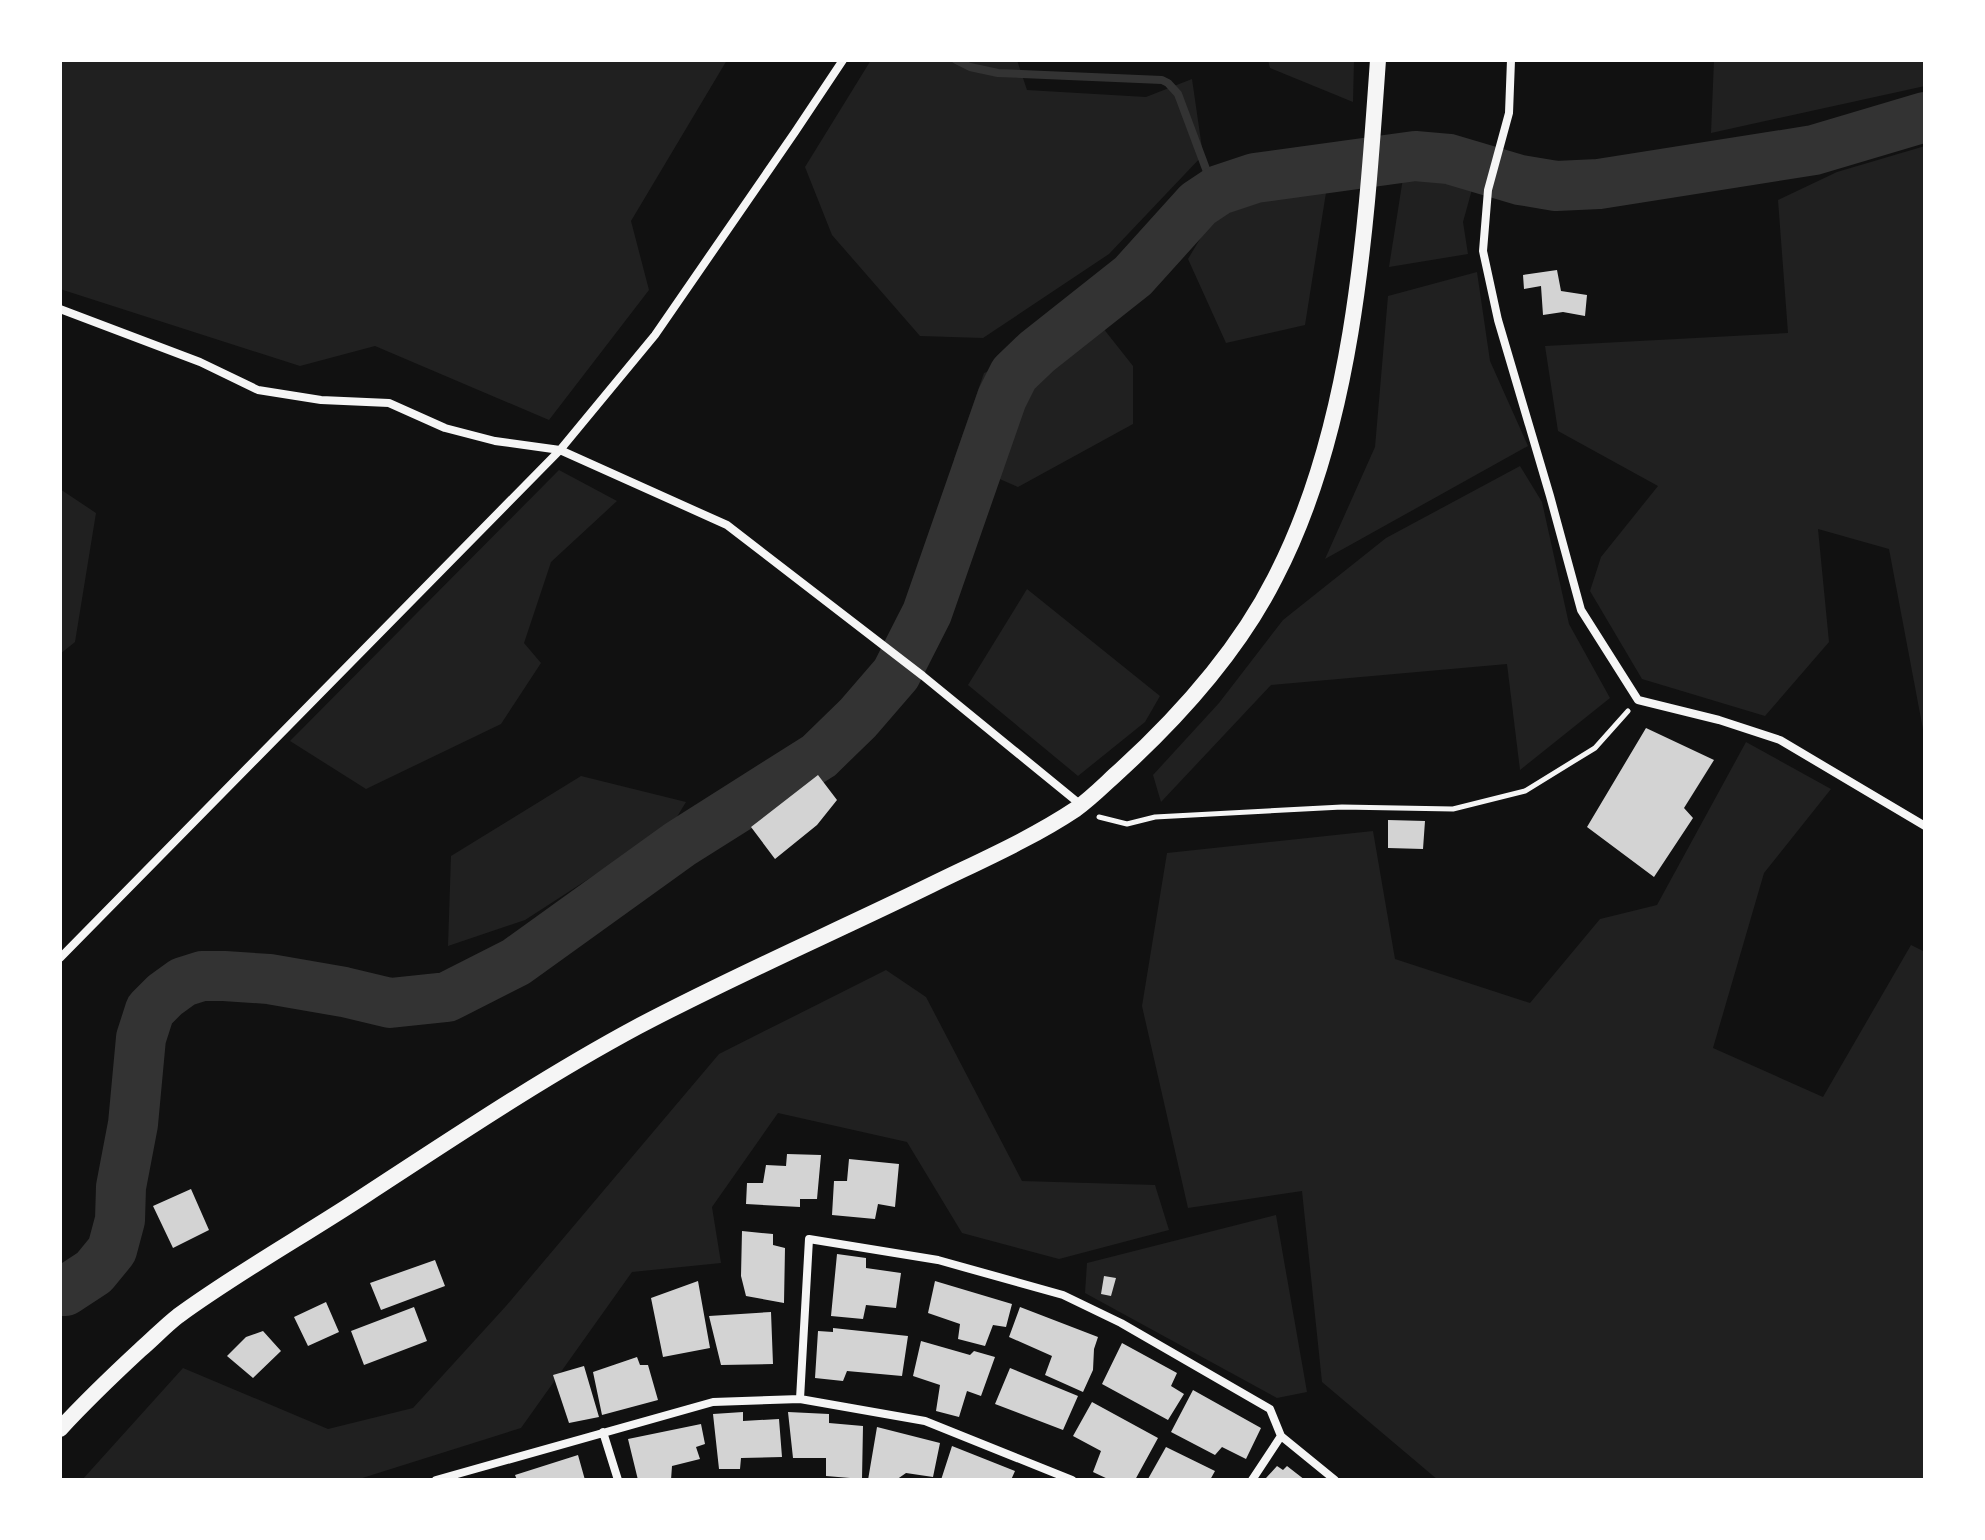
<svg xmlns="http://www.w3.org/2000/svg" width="1985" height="1540" font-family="'Alegreya Sans',sans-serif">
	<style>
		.green { fill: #202020 }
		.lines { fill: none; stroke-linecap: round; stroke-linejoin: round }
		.stream { stroke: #333; stroke-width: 8 }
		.river { stroke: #333; stroke-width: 50 }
		.building { fill: #d3d3d3 }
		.path { stroke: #f5f5f5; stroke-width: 5 }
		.minor { stroke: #f5f5f5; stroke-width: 8 }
		.secondary { stroke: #f5f5f5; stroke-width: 16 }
	</style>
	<rect width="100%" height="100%" fill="#111"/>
	<path class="green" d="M60 60H727L631 221 649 290 549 420 375 346 300 366 60 289Z
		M871 60H1017L1027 90 1146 97 1192 79 1203 155 1109 254 983 338 920 336 832 235 805 167Z
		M1268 60H1354L1353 102 1270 68Z
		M1714 60H1925V86L1711 133Z
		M1409 140 1484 146 1463 222 1468 254 1389 267Z
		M1925 146V740L1889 549 1818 529 1829 642 1765 716 1642 679 1590 591 1601 557 1658 486 1558 431 1545 346 1788 333 1778 200 1837 172Z
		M1331 161 1305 325 1226 343 1188 259 1243 167Z
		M1477 272 1490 361 1528 446 1325 559 1375 447 1388 296Z
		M1099 323 1133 366V424L1018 487 954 459 984 373Z
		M1520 466 1542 502 1569 624 1610 698 1520 770 1507 664 1271 685 1161 802 1153 775 1219 703 1283 620 1386 538Z
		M559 470 617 501 551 562 524 643 541 663 501 724 366 789 290 741Z
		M60 489 96 513 75 642 60 654Z
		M1027 589 1160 696 1145 722 1078 776 968 685Z
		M1746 742 1831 789 1764 873 1713 1048 1823 1097 1911 945 1925 952V1480H1438L1322 1382 1302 1191 1188 1208 1142 1006 1167 853 1373 831 1395 959 1530 1003 1600 919 1657 905Z
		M581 776 686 802 672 825 525 920 448 946 451 856Z
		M886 970 926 997 1022 1181 1155 1185 1169 1230 1059 1259 962 1233 907 1142 778 1113 712 1207 721 1263 632 1272 521 1428 356 1480H82L183 1368 328 1429 413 1408 506 1306 719 1054Z
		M1276 1215 1307 1392 1277 1398 1085 1293 1087 1263Z"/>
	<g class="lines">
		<path class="stream" d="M956 60 970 67 998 73 1162 80 1168 83 1178 94 1215 193"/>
		<path class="river" d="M60 1291H65L94 1272 112 1250 120 1220 121 1187 133 1124 141 1038 150 1010 165 995 183 982 202 976H224L269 979 344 992 390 1003 447 997 516 962 680 844 819 756 858 718 896 674 927 613 1002 398 1014 374 1037 352 1133 276 1198 204 1219 190 1255 178 1415 156 1449 159 1520 180 1556 186 1599 184 1814 150 1925 117"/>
	</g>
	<path class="building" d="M1557 270 1561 291 1587 295 1585 316 1563 312 1543 315 1541 286 1524 289 1523 275Z
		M1646 728 1714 760 1684 808 1693 818 1654 877 1587 827Z
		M818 775 837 800 817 825 775 859 751 827Z
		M1388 820 1425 821 1423 849 1388 848Z
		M787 1154 821 1155 817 1199H800V1207L746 1204 747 1183H763L766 1165 786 1166Z
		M849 1159 899 1164 895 1207 878 1204 875 1219 832 1215 834 1181H847Z
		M191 1189 209 1230 173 1248 153 1206Z
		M742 1231 773 1234V1245L785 1248 784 1303 746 1296 741 1276Z
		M837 1254 866 1258V1268L901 1273 896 1308 866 1305 863 1319 831 1316Z
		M435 1260 445 1286 381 1310 370 1283Z
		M1104 1276 1116 1278 1111 1296 1101 1294Z
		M698 1281 710 1348 663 1357 651 1298Z
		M935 1281 1012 1304 1006 1327 993 1325 985 1346 958 1339 960 1324 928 1313Z
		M326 1302 339 1332 308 1346 294 1317Z
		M414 1307 427 1341 364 1365 351 1331Z
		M1020 1307 1098 1337 1094 1349 1093 1370 1083 1392 1045 1375 1052 1356 1009 1337Z
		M771 1312 773 1364 721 1365 709 1316Z
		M833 1328 908 1336 902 1376 847 1371 843 1381 815 1378 818 1331 833 1332Z
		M263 1331 281 1351 253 1378 227 1356 246 1337Z
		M921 1341 970 1355 974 1351 995 1357 981 1396 967 1391 959 1417 936 1411 940 1385 913 1376Z
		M1122 1343 1177 1373 1171 1386 1184 1394 1168 1420 1102 1384Z
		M637 1357 640 1365H648L658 1400 602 1415 593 1372Z
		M584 1366 599 1417 569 1423 553 1375Z
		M1010 1368 1078 1396 1063 1430 995 1404Z
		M1193 1390 1261 1428 1246 1459 1222 1447 1215 1455 1171 1432Z
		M1092 1402 1158 1438 1135 1480H1110L1093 1472 1101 1451 1073 1436Z
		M743 1412V1421L779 1419 782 1457 741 1458 740 1469H719L713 1414Z
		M788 1412 829 1414V1423L863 1426 862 1479 826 1476V1458H793Z
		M701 1424 705 1444 696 1447 700 1459 672 1466 671 1480H638L628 1439Z
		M877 1427 940 1443 933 1477 906 1473 896 1480H868Z
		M952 1446 1015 1471 1011 1480H941Z
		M1166 1447 1215 1471 1210 1480 1148 1479Z
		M578 1455 585 1480H517L515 1475Z
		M1277 1466 1283 1470 1287 1466 1305 1480H1267L1266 1478Z"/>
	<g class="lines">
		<path class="path" d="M1099 817 1127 824 1155 817 1342 807 1453 809 1525 791 1595 748 1628 711"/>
		<path class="minor" d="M1511 60 1509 113 1488 190 1483 251 1498 320 1550 496 1581 610 1638 700 1719 720 1780 740 1925 826
			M60 309 200 362 258 390 321 400 389 403 445 428 495 441 560 450 727 525 923 676 1081 805
			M60 958 560 450 655 335 795 132 843 60
			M800 1399 809 1239 938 1260 1063 1295 1121 1323 1270 1409 1281 1436 1335 1480
			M603 1432 618 1480
			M436 1480 713 1402 800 1399 925 1421 1072 1480
			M1252 1480 1281 1436"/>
		<path class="secondary" d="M60 1429C85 1402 113 1375 140 1350 153 1339 165 1326 178 1316 238 1272 305 1235 367 1194 456 1136 544 1077 637 1027 733 976 833 933 931 885 980 861 1031 839 1076 809 1090 799 1102 787 1115 775 1177 719 1237 653 1275 578 1354 426 1366 229 1378 60"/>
	</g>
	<rect width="1985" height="1540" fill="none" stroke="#ffffff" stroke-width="124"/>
</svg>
